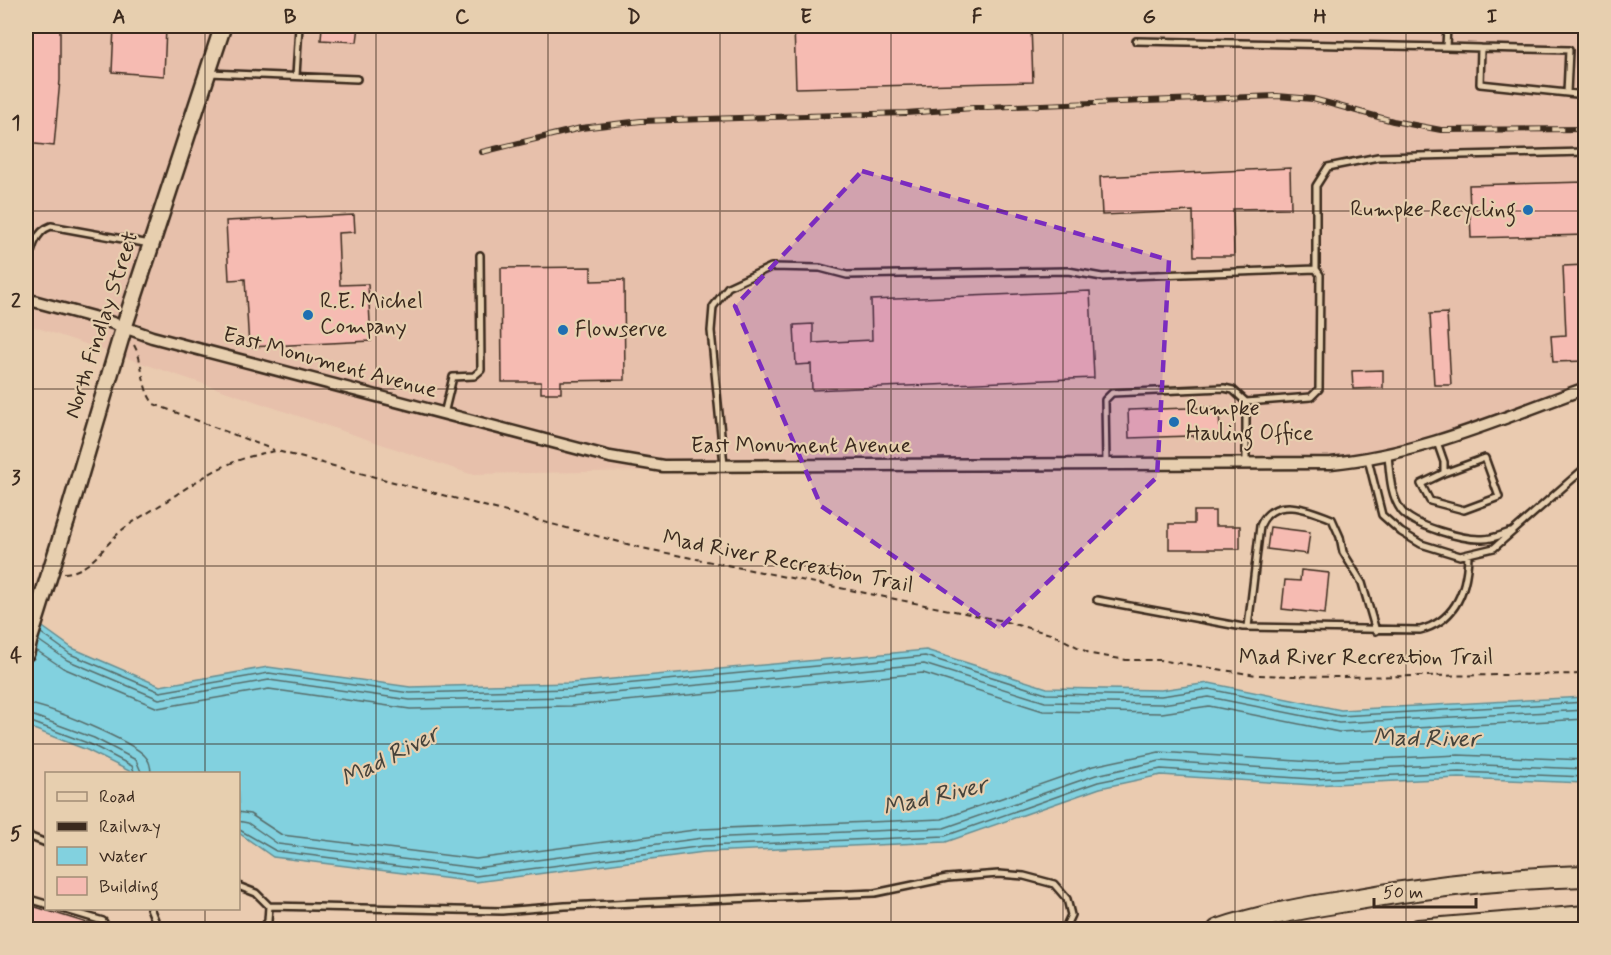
<svg xmlns="http://www.w3.org/2000/svg" width="1611" height="955" font-family="Mynerve,sans-serif">
	<style>
		.built { fill: #e7c0ab }
		.water { fill: #82d1df; stroke: #668e92; stroke-width: 1.5 }
		.lines { fill: none; stroke-linecap: round; stroke-linejoin: round }
		.shore { stroke: #576d6b; stroke-width: 1.5 }
		.building { fill: #f6bbb2; stroke: #3b2a1e; stroke-width: 1.5 }
		.service-casing { stroke: #3b2a1e; stroke-width: 10 }
		.minor-casing { stroke: #3b2a1e; stroke-width: 15 }
		.secondary-casing { stroke: #3b2a1e; stroke-width: 20 }
		.motorway-casing { stroke: #3b2a1e; stroke-width: 24 }
		.path { stroke: #3b2a1e; stroke-width: 2; stroke-dasharray: 6 4.5; stroke-linecap: butt }
		.service { stroke: #e7cfaf; stroke-width: 5 }
		.minor { stroke: #e7cfaf; stroke-width: 10 }
		.secondary { stroke: #e7cfaf; stroke-width: 15 }
		.motorway { stroke: #e7cfaf; stroke-width: 20 }
		.rail-casing { stroke: #3b2a1e; stroke-width: 6 }
		.rail { stroke: #e7cfaf; stroke-width: 4; stroke-dasharray: 11; stroke-linecap: butt }
		.secondary-bridge-casing { stroke: #3b2a1e; stroke-width: 20; stroke-linecap: butt }
		.secondary-bridge { stroke: #e7cfaf; stroke-width: 15 }
		.marked { fill: #7b2cbf; fill-opacity: 0.2; stroke: #7b2cbf; stroke-width: 4.5; stroke-dasharray: 12 8; stroke-linejoin: round }
		.grid { fill: none; stroke: #3b2a1e; stroke-width: 1.5; stroke-opacity: 0.55 }
		.poi-dot { fill: #1f6fb2; stroke: #e7cfaf; stroke-width: 2 }
		.labels { text-anchor: middle; dominant-baseline: central; stroke-width: 4.5; stroke-linejoin: round; paint-order: stroke }
		.poi-label { font-size: 22px; fill: #3b2a1e; stroke: #e7cfaf; text-anchor: start }
		.street-label { font-size: 22px; fill: #3b2a1e; stroke: #e7cfaf }
		.water-label { font-size: 24px; font-style: italic; fill: #46433b; stroke: #e7cfaf }
		.neatline { fill: none; stroke: #3b2a1e; stroke-width: 2 }
		.grid-label { font-size: 20px; text-anchor: middle; font-weight: bold; fill: #3b2a1e }
	</style>
	<rect width="100%" height="100%" fill="#eacbb0"/>
	<filter id="ink" filterUnits="userSpaceOnUse"><feTurbulence type="fractalNoise" baseFrequency=".0167" numOctaves="2"/><feDisplacementMap in="SourceGraphic" scale="12" xChannelSelector="R" yChannelSelector="G"/><feConvolveMatrix kernelMatrix="1 2 1 2 8 2 1 2 1" color-interpolation-filters="sRGB"/></filter>
	<g filter="url(#ink)">
		<path class="built" d="M26 26H1585V385L1376 458 470 474 26 324Z"/>
		<path class="water" d="M26 615 72 648 160 686 268 667 410 687 570 683 926 650 1047 688 1161 690 1209 683 1341 710 1585 697V783L1459 778 1313 785 1161 775 1100 788 946 842 704 852 476 882 273 857 239 833 238 774 133 773 87 750 26 726Z"/>
		<g class="lines">
			<path class="shore" d="M41 633 70 654 160 692 269 673 410 693 570 689 925 656 1046 694 1161 696 1209 689 1340 716 1586 702
				M38 640 67 660 159 699 269 680 410 700 571 697 924 664 1045 702 1162 704 1209 697 1339 723 1586 710
				M36 650 63 668 158 708 269 689 410 709 571 706 923 673 1043 711 1162 713 1209 706 1339 732 1586 719
				M26 704C45 704 133 742 145 756 150 761 151 767 151 774
				M26 713 94 738 136 760 142 774
				M26 720 90 744 132 766 135 774
				M238 812 250 814 282 835 476 859 702 829 942 819 1093 766 1159 752 1313 762 1458 755 1586 760
				M238 821 248 823 278 844 476 868 703 838 944 828 1096 775 1160 761 1313 771 1458 764 1586 769
				M238 829 276 851 476 876 704 846 945 836 1098 782 1161 769 1313 779 1459 772 1586 777"/>
		</g>
		<path class="building" d="M26 26H60V80L54 146 26 143Z
			M114 26 166 27 164 76 112 72Z
			M322 26H359L357 42 321 40Z
			M794 26H1031L1033 82 796 88Z
			M1290 168 1291 208 1233 209 1234 256H1194L1193 211 1102 215 1100 177Z
			M1586 182V235L1471 238 1469 185Z
			M354 215 355 232 338 233 340 285 368 284 371 341 249 347 245 279 229 280 226 221Z
			M1586 265V361L1553 362 1551 336 1566 335 1563 266Z
			M591 267V281L624 280 625 380 561 381V393H541V382H502L501 268Z
			M1090 291 1094 378 812 390 811 364 796 365 794 325 813 324V343L872 340 871 300Z
			M1447 313 1451 385H1434L1430 314Z
			M1383 370V388L1353 389 1352 371Z
			M1219 407 1220 435 1129 438 1128 410Z
			M1194 511H1215V526H1240V549H1169V524H1194Z
			M1270 527 1310 532 1307 554 1267 549Z
			M1301 570 1329 573 1325 614 1282 609 1285 580 1300 581Z
			M26 904 100 927 99 930H26Z"/>
		<g class="lines">
			<g class="service-casing">
				<path id="service" d="M1447 26 1446 47 1481 48 1480 84 1586 95
					M1136 41 1446 47
					M1481 48 1569 50 1567 93
					M209 73 357 79
					M296 76 299 26
					M1316 269V186L1328 167 1378 157 1586 152
					M26 278C30 259 31 233 51 226L150 244
					M444 414 453 377 474 376 481 370 480 255
					M1437 442 1444 462V473L1421 484 1430 501 1464 510 1499 497 1485 458 1444 473
					M1388 455C1390 474 1390 494 1401 510 1412 526 1464 540 1483 539 1492 539 1502 535 1510 532
					M1368 459 1382 515 1401 532 1421 544 1460 556 1494 548 1586 467
					M1106 464 1105 400 1112 393 1224 388 1233 390 1246 402
					M724 465 711 331 713 307 728 287 771 267 820 268 847 275 1068 271 1102 277 1316 269 1320 275 1319 389 1311 397 1246 402V463
					M1097 600 1243 627 1420 630C1456 621 1467 589 1468 555
					M1248 627 1260 526C1273 495 1308 509 1332 519L1340 537 1343 552 1362 583 1376 631
					M26 835 46 843
					M238 886 256 893 269 906 502 911 565 906 875 893 947 878 999 874 1024 876 1054 884 1067 899 1071 915 1064 930
					M26 898 46 904
					M60 908 103 921 108 930
					M150 908 159 930
					M261 930 268 921 269 906"/>
			</g>
			<g class="minor-casing">
				<path id="minor" d="M26 299 104 320 152 337 610 457 663 466 1331 463C1420 455 1502 418 1586 388"/>
			</g>
			<g class="secondary-casing">
				<path id="secondary" d="M66 522 124 327 223 26
					M26 653 29 640"/>
			</g>
			<g class="motorway-casing">
				<path id="motorway" d="M1218 930C1261 915 1308 907 1353 900 1430 886 1507 878 1586 876
					M1418 930 1586 916"/>
			</g>
			<path class="path" d="M134 345C145 365 140 387 154 404L274 450
				M64 573C91 572 104 545 122 530 135 520 151 511 165 502 203 477 230 457 277 451L642 548 999 620 1054 635 1091 654 1126 660H1159L1256 675 1334 677 1586 674
				M26 576 35 575"/>
			<use href="#service" class="service"/>
			<use href="#minor" class="minor"/>
			<use href="#secondary" class="secondary"/>
			<use href="#motorway" class="motorway"/>
			<g class="rail-casing">
				<path id="rail" d="M482 152 581 128 641 121 906 113 987 107 1277 96 1313 99 1393 121 1441 130 1586 129"/>
			</g>
			<use href="#rail" class="rail"/>
			<g class="secondary-bridge-casing">
				<path id="secondary-bridge" d="M29 640 66 522"/>
			</g>
			<use href="#secondary-bridge" class="secondary-bridge"/>
		</g>
	</g>
	<path class="marked" d="M862 171 1169 260 1157 477 999 629 821 506 735 306Z"/>
	<path class="grid" d="M205 26V774M376 26V930M548 26V930M720 26V930M891 26V930M1063 26V930M1235 26V930M1406 26V930M26 211H1586M26 389H1586M26 566H1586M26 744H1586M205 908V930"/>
	<g class="poi-dot">
		<circle cx="1528" cy="210" r="6"/>
		<circle cx="308" cy="315" r="6"/>
		<circle cx="563" cy="330" r="6"/>
		<circle cx="1174" cy="422" r="6"/>
	</g>
	<g class="labels">
		<g class="poi-label">
			<text x="1516" y="210" text-anchor="end">Rumpke Recycling</text>
			<text x="320" y="302">R.E. Michel<tspan x="320" dy="25">Company</tspan></text>
			<text x="575" y="330">Flowserve</text>
			<text x="1186" y="409">Rumpke<tspan x="1186" dy="25">Hauling Office</tspan></text>
		</g>
		<g class="street-label">
			<text transform="translate(102 325) rotate(-72)">North Findlay Street</text>
			<text transform="translate(330 363) rotate(15)">East Monument Avenue</text>
			<text x="801" y="446">East Monument Avenue</text>
			<text transform="translate(788 562) rotate(11)">Mad River Recreation Trail</text>
			<text x="1366" y="658">Mad River Recreation Trail</text>
		</g>
		<g class="water-label">
			<text transform="translate(1426 739) rotate(1)">Mad River</text>
			<text transform="translate(390 757) rotate(-27)">Mad River</text>
			<text transform="translate(935 797) rotate(-13)">Mad River</text>
		</g>
	</g>
	<rect width="1611" height="955" fill="none" stroke="#e7cfaf" stroke-width="66"/>
	<rect x="45" y="772" width="195" height="138" fill="#e7cfaf" stroke="#a28d75" stroke-width="1.5"/>
	<rect x="57" y="792" width="30" height="9" fill="#e7cfaf" stroke="#a28d75" stroke-width="1.5"/>
	<text x="99" y="802" font-size="18" fill="#3b2a1e">Road</text>
	<rect x="57" y="822" width="30" height="9" fill="#3b2a1e" stroke="#a28d75" stroke-width="1.5"/>
	<text x="99" y="832" font-size="18" fill="#3b2a1e">Railway</text>
	<rect x="57" y="847" width="30" height="18" fill="#82d1df" stroke="#a28d75" stroke-width="1.5"/>
	<text x="99" y="862" font-size="18" fill="#3b2a1e">Water</text>
	<rect x="57" y="877" width="30" height="18" fill="#f6bbb2" stroke="#a28d75" stroke-width="1.5"/>
	<text x="99" y="892" font-size="18" fill="#3b2a1e">Building</text>
	<path d="M1374 898v9h102v-9" fill="none" stroke="#3b2a1e" stroke-width="3"/>
	<text x="1383" y="898" font-size="18" fill="#3b2a1e" stroke="#e7cfaf" stroke-width="4.5" paint-order="stroke">50 m</text>
	<rect x="33" y="33" width="1545" height="889" class="neatline"/>
	<g class="grid-label">
		<text x="119" y="23">A</text>
		<text x="290" y="23">B</text>
		<text x="462" y="23">C</text>
		<text x="634" y="23">D</text>
		<text x="806" y="23">E</text>
		<text x="977" y="23">F</text>
		<text x="1149" y="23">G</text>
		<text x="1320" y="23">H</text>
		<text x="1492" y="23">I</text>
		<text x="16" y="129">1</text>
		<text x="16" y="307">2</text>
		<text x="16" y="484">3</text>
		<text x="16" y="662">4</text>
		<text x="16" y="840">5</text>
	</g>
</svg>
